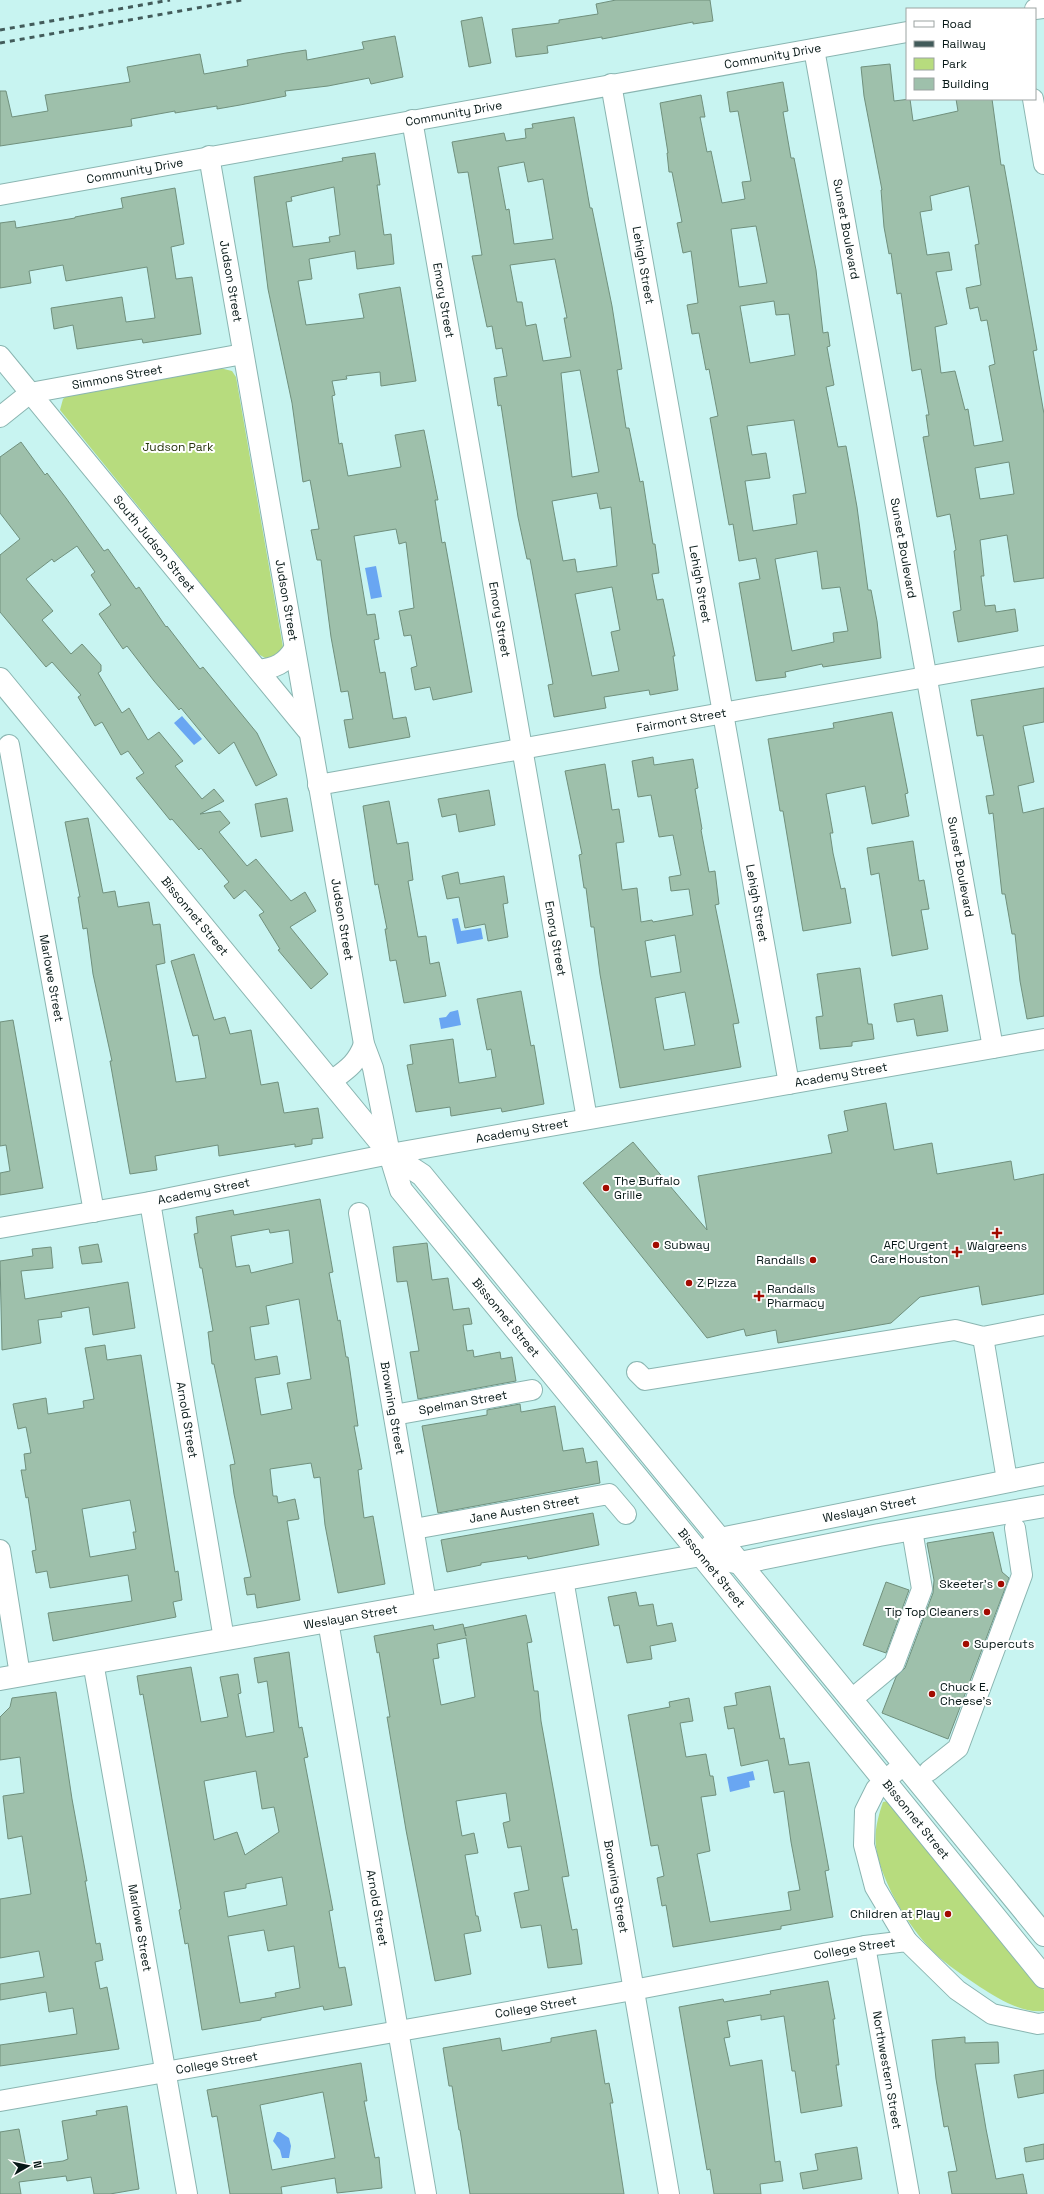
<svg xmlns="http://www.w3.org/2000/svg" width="1044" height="2194" font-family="'Space Grotesk',sans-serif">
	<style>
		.green { fill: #b7dc7e }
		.water { fill: #69a6f2 }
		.building { fill: #9ec0ab; stroke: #70907d; fill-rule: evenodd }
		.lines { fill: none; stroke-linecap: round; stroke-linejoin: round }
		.minor-casing { stroke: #8ab5b1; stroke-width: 22 }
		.major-casing { stroke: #8ab5b1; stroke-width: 24 }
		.minor { stroke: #fff; stroke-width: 20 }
		.major { stroke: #fff; stroke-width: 22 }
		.rail { stroke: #425b5a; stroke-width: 3; stroke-dasharray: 5 5; stroke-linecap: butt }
		.poi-dot { fill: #a20b00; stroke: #fff; stroke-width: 1.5 }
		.labels { text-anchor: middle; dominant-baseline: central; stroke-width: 4; stroke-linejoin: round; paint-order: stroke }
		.street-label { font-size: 12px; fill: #071817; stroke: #fff }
		.park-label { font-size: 12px; fill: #27350e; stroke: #fff }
		.poi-label { font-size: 12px; fill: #071817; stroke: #fff; text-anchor: start }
	</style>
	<rect width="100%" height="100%" fill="#c8f4f1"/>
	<path class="green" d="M220 368 232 371 236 377 283 647 282 653 267 659 258 654 60 410 63 399 68 395Z
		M888 1801 1044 1990V2011C1023 2014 997 1998 980 1987 967 1978 953 1969 940 1958 913 1935 881 1883 876 1847 874 1831 878 1817 883 1802Z"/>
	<path class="water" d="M376 566 382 597 371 599 365 568Z
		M182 716 202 739 194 745 174 723Z
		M458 918 461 931 481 928 483 939 457 944 452 919Z
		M458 1010 461 1025 441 1029 439 1018 446 1017 450 1012Z
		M753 1771 755 1780 749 1781 750 1787 730 1792 727 1777Z
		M277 2132H280L289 2138 291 2146 289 2158H282L280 2150 273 2141Z"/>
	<path class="building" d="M616 0H710L713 21 693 24V22L602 39V37L547 46 548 53 516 57 512 29 559 23V20L598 14 596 4Z
		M482 17 491 63 469 67 461 21Z
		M395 36 403 77 371 84 369 78 328 86 285 91 286 96 240 105 217 109V106L175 113V111L131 119 132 126 0 146V91H6L12 117 48 111 45 95 130 82 127 67 200 54 204 74 248 66 247 60 286 53 306 50 307 60 364 49 362 42Z
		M890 64 894 101 910 99 913 121 958 111 956 99H992L1001 165H1004L1037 350 1033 351 1044 414V578L1014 582 1007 535 980 540 984 576H981L985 606 995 605 996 612 1015 609 1018 631 958 642 953 612 961 610 954 551 956 550 950 514 937 517 923 437 929 436 926 415H929L921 369 912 371 901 293 897 294 891 253 889 254 884 227 881 190H882L864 96 861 67ZM969 186 979 244 975 245 981 285 966 288 970 309 978 307 981 321 987 320 995 364 989 366 1003 441 974 446 968 409 965 410 955 371 941 373 935 327 947 324 936 272 952 270 949 252 927 255 920 212 932 210 930 196ZM1009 462 1014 494 980 499 975 468Z
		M783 82 788 111 783 112 791 158H794L816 270 823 333 828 332 830 346 827 347 834 385 826 387 838 447 846 446 857 507 868 590H871L877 621 881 658 823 667 822 664 785 672 786 677 756 681 739 583 760 579 756 558 739 561 733 524 729 525 710 418 718 416 709 369 706 370 699 333 692 334 687 305 698 303 691 251 683 253 677 223 682 222 672 172H669L667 153H668L660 103 701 95 705 117H700L707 152 711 151 722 203 745 199 742 182 751 181 738 111 730 112 727 92ZM756 226 767 283 739 287 731 229ZM774 301 776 315 789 314 795 355 750 363 740 306ZM794 420 806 493 793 495 797 524 753 531 745 481 770 478 766 453 752 455 747 426ZM817 551 822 589 840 587 848 631 833 633 834 642 792 651 775 559Z
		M574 117 590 208H592L612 306 622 369 617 370 626 428H629L640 482 643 481 653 544H655L659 573 652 574 657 600 663 599 675 656H673L678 690 650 695 649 690 604 697 606 708 554 717 548 685 553 684 530 559H527L518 517 501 405 498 406 494 378 507 376 502 348 496 349 492 326 487 327 472 256 482 255 468 172 458 173 452 142 504 133 506 141 526 138 525 129 533 128 532 124ZM524 162 528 182 543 179 553 239 514 244 509 209 506 210 498 167ZM555 259 567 318H564L571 357 543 361 536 324 526 326 522 302H517L510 265ZM580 370 599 472 572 477 561 373ZM597 493 600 509 611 507 617 566 577 572 575 559 563 561 552 501ZM612 587 620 630 611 632 619 671 592 676 575 594Z
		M375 153 380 185H377L384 235 391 234 394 264 357 269 355 251 309 259 312 279 298 281 306 325 364 318 359 294 400 287 416 381 381 386 380 372 346 376 347 379 332 381 335 395 332 396 339 444 342 443 348 476 401 467 395 435 424 430 438 500H435L442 543 445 542 472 692 433 700 430 687 415 690 411 668 417 666 411 635 404 636 399 611 414 608 406 542 399 544 396 529 354 536 367 615 375 614 379 639 374 640 380 673 385 672 393 719 406 717 410 737 349 748 344 720 353 719 348 691 341 692 331 637 321 560H317L311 530 319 529 310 480 303 482 292 403 268 289 254 177 343 161 342 158ZM334 187 340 235 329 237 330 242 293 247 286 202 292 201 291 197Z
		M175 188 184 244 171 247 176 279 192 277 201 334 143 343 142 339 77 349 73 325 54 329 51 308 122 297 126 322 155 318 147 267 66 281 63 265 29 271 31 283 0 288V223L15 221 16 228 75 218V217L123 208 121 198Z
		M21 442 45 475 47 473 66 498 104 551 108 549 136 589 139 587 166 627 167 626 200 669 203 667 257 733 277 775 256 786 234 742 219 754 181 708 179 710 154 681 127 646 123 649 99 614 111 605 91 575 95 572 77 546 54 562 52 559 26 579 53 611 42 620 71 654 82 644 101 665V671L98 673 122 713 129 708 148 740 159 732 183 761 175 766 202 799 214 789 224 801 200 814 220 811 230 823 219 832 247 866 256 859 291 901 305 892 316 911 290 927 328 974 311 989 278 950 280 949 259 915 264 912 245 890 234 899 224 886 229 882 201 848 199 850 172 819 170 820 136 778 144 773 128 751 121 755 102 722 95 726 78 697 81 695 52 662 46 667 0 612V555L20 539 0 513V457Z
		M1044 688V722L1023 726 1034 782 1018 786 1023 813 1044 808V1016L1027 1019 1020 981 1015 934H1012L1005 894H1002L993 813 989 814 986 796 994 795 983 735 977 736 971 700Z
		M892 712 908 793 905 794 909 816 872 824 865 786 826 794 833 833H830L833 853 841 889 845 888 851 923 803 931 783 811H780L768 739 834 728 833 723Z
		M653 757 654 765 693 759 698 788 695 789 702 829 701 830 709 872 715 871 719 904 715 905 739 1023 733 1024 741 1067 620 1088 600 974 594 927H591L586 888H584L579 855 582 854 565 771 605 764 612 810 619 809 624 842 616 843 622 890 637 888 641 922 652 920 653 922 693 915 689 889 671 891 669 877 681 875 673 835 659 837 651 795 638 797 632 761ZM675 935 681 972 651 977 645 941ZM685 992 695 1045 664 1050 655 998Z
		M489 790 495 825 459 832 456 814 442 817 438 799Z
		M287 798 293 831 261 837 255 804Z
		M389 801 397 844 408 842 413 880 408 881 418 937 426 936 430 964 439 962 446 996 404 1003 396 960 390 961 385 929H387L378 884 375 885 363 806Z
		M88 818 103 893 115 891 118 907 149 902 153 925 160 924 165 963 156 965 176 1082 206 1078 198 1035 193 1036 171 961 194 954 214 1020 225 1017 230 1034 251 1030 261 1085 278 1082 284 1113 318 1108 323 1138 312 1139V1144L295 1147V1144L219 1156 218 1145 155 1156 157 1170 130 1174 110 1061H112L93 974 87 928 83 929 78 897H80L65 822Z
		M913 841 919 881 924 880 929 909 921 910 928 949 892 956 879 873 871 875 867 848Z
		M458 872 460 884 504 876 508 903 503 904 508 937 488 941 485 924 465 928 459 897 447 899 442 876Z
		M860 968 868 1024H872L874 1039 852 1042V1046L820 1049 816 1017 823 1016 817 974Z
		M521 991 531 1046 534 1045 544 1104 502 1112 501 1108 451 1116 450 1107 416 1112 407 1065 413 1064 410 1045 453 1039 459 1083 496 1077 491 1049 487 1050 477 999Z
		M942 995 948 1031 917 1036 914 1019 897 1022 894 1004Z
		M13 1020 43 1188 0 1195V1173L10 1171 6 1145 0 1146V1022Z
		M886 1103 894 1150 932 1143 937 1174 1011 1161 1014 1180 1044 1174V1294L982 1305 979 1286 920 1297 891 1323 778 1343 776 1330 746 1336 744 1329 707 1338 583 1183 633 1142 707 1230 698 1176 832 1153 828 1135 848 1131 844 1111Z
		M320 1199 333 1272 329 1273 338 1321 340 1320 346 1357H348L358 1426H354L362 1469 358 1470 364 1518 373 1516 385 1584 338 1593 325 1525 320 1477 314 1478 311 1463 270 1469 273 1496H277L278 1503 295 1499 299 1519 287 1521 300 1600 257 1608 255 1594 247 1595 244 1578 251 1577 234 1494 230 1465 235 1464 214 1364H212L208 1332 213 1331 202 1268H200L194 1234 198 1233 196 1217 233 1210 234 1215ZM269 1229 270 1233 289 1230 293 1263 251 1273 249 1265 236 1267 231 1236ZM299 1299 311 1379 287 1383 292 1409 261 1415 255 1378 280 1374 277 1356 255 1360 250 1327 269 1324 266 1306Z
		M427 1243 432 1280 448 1278 453 1310 469 1308 472 1324 463 1325 467 1351 473 1350 474 1357 500 1352 501 1359 512 1357 516 1381 418 1399 410 1352 419 1351 407 1281 397 1282 393 1247Z
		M98 1244 102 1262 82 1264 79 1247Z
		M51 1247 53 1268 21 1271 25 1299 128 1282 135 1328 93 1335 89 1307 61 1312 62 1317 38 1320 41 1343 2 1350 0 1261 33 1256 32 1249Z
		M105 1345 107 1360 141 1355 175 1572 178 1571 182 1600 173 1602 176 1617 53 1641 48 1613 132 1601 128 1575 50 1588 47 1571 36 1573 32 1551 36 1550 28 1497 26 1498 21 1470H26L24 1454 31 1453 26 1427 18 1429 13 1404 46 1398 48 1414 84 1408 83 1401 94 1399 85 1348ZM130 1500 136 1532H133L136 1549 90 1557 82 1509Z
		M520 1404 521 1412 555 1406 563 1451 583 1448 586 1463 597 1461 600 1483 438 1513 422 1426 487 1415V1410Z
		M593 1513 599 1545 528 1559 527 1556 481 1563V1565L447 1572 441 1540Z
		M993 1532 1002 1572 1009 1578 948 1739 882 1713 896 1677 905 1668 933 1593 934 1580 927 1543Z
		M886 1582 909 1590 886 1653 863 1645Z
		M636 1592 639 1606 653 1604 657 1626 672 1623 676 1641 650 1646 652 1659 627 1663 619 1625 614 1626 608 1597Z
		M526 1615 532 1642 527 1643 534 1691H538L541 1721 569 1876 562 1877 572 1930 577 1929 582 1964 548 1968 541 1925 521 1928 514 1893 529 1890 521 1846 508 1848 503 1823 510 1821 506 1793 456 1801 462 1836 474 1833 478 1853 465 1855 476 1916H478L481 1931 464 1934 471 1974 435 1981 406 1830 387 1717H390L379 1652 377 1653 374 1636 433 1625 434 1630 463 1624 466 1636 464 1628ZM466 1638 475 1697 441 1705 433 1659 439 1658 437 1644Z
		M289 1652 299 1728 302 1727 308 1757 304 1758 333 1910 329 1911 339 1968 345 1967 352 2005 324 2010 323 2006 261 2018V2020L202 2030 188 1943 185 1944 179 1910 181 1909 143 1694 140 1695 137 1676 191 1667 201 1722 228 1717 220 1677 238 1674 241 1693 238 1694 246 1737 274 1732 267 1681 258 1683 254 1658ZM256 1771 262 1809 274 1807 279 1832 245 1855 237 1832 214 1840 204 1781ZM282 1877 287 1905 228 1917 224 1892 246 1888V1884ZM264 1930 268 1951 294 1946 300 1988 275 1993 276 1997 240 2003 228 1936Z
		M770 1686 780 1739 784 1738 789 1765 809 1762 829 1870 825 1871 833 1917 781 1926V1929L673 1947 666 1905 662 1906 657 1878 664 1876 658 1845 651 1846 628 1715 670 1707 669 1702 689 1698 693 1721 680 1723 686 1757 706 1754 710 1776H713L716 1795 701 1797 710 1851 697 1854 710 1922 791 1910 788 1892 800 1890 791 1842 784 1791 774 1793 768 1760 741 1766 734 1728 728 1729 724 1707 737 1705 735 1693Z
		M56 1692 72 1799 87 1881H85L96 1944 100 1943 103 1960 95 1962 100 1989 107 1987 119 2049 0 2066V2045L77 2034 73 2008 49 2012 46 1992 0 2000V1984L44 1977 39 1951 0 1958V1899L31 1894 22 1836 8 1839 3 1796 24 1793 20 1757 0 1760V1717L10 1707 12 1698Z
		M828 1981 835 2019H833L839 2065H836L842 2106 801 2113 795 2071H792L784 2016 761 2020V2015L727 2021 730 2037 724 2038 730 2066 762 2060 775 2162 780 2161 783 2181 760 2184 761 2194H714L710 2169 707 2170 679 2007 723 1999 724 2002 771 1994 770 1991Z
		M596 2030 605 2084 609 2083 613 2103H610L624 2194H470L460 2130H459L452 2086H449L443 2048 500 2038 502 2051 551 2042V2038Z
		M965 2037V2043L998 2042 999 2063 975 2064 986 2129 996 2179 1023 2174 1027 2194H952L948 2172 957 2171 948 2126 944 2127 936 2079 932 2040Z
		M361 2063 367 2101H364L375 2158 379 2157 382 2188 337 2193 335 2178 281 2187 282 2194H230L217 2116 212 2117 207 2090ZM323 2092 335 2158 272 2170 260 2105Z
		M1044 2070V2093L1018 2098 1014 2075Z
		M127 2106 139 2189 110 2194H94L91 2177 67 2181 66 2176 19 2182 21 2194H0V2132L19 2129 26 2166 63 2161 68 2159 62 2121 97 2115 96 2111Z
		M1044 2144V2159L1026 2162 1024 2148Z
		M857 2147 862 2179 803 2189 800 2173 818 2170 815 2154Z"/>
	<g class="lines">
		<g class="minor-casing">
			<g id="minor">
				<path d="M1035 9 1044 8"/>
				<path id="s1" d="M814 49 993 1048"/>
				<path id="s2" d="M611 84 789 1084"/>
				<path d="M1033 99 1044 164"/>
				<path id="s3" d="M412 120 587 1119"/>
				<path id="s4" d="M209 156 364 1044 373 1068 390 1154"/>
				<path id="s5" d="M0 195 907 32"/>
				<path id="s6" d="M0 356 307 730"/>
				<path id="s7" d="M0 417 30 393 243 354"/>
				<path d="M258 670C275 668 285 664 294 649"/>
				<path id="s8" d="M9 745 94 1212"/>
				<path id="s9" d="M318 785 1044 656"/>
				<path d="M330 1082C346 1070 357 1064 364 1044"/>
				<path id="s10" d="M150 1202 224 1639"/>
				<path id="s11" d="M359 1213 426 1603"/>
				<path id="s12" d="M0 1228 150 1202 390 1154 1044 1039"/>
				<path d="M983 1337 1007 1480"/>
				<path d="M637 1372 645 1380 955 1330 983 1337 1044 1325"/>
				<path id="s13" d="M394 1415 532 1390"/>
				<path id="s14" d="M414 1529 609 1494 626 1514"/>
				<path d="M0 1550 20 1675"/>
				<path id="s15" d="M563 1579 669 2194"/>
				<path id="s16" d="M328 1621 426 2194"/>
				<path id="s17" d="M93 1662 187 2194"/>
				<path d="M852 1699 894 1664 922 1589 912 1530"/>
				<path d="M904 1764 876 1789 865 1811 864 1845 875 1887 907 1941"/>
				<path d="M929 1771 958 1748 1022 1575 1015 1528"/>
				<path id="s18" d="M865 1946 909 2194"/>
				<path id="s19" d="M0 2101 633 1990 865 1946 907 1941 957 1990 992 2014 1038 2024 1044 2023"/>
			</g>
		</g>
		<g class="major-casing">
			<g id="major">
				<path id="s20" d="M0 679 390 1154 422 1175 1044 1935"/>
				<path id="s21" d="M390 1154 401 1190 701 1555 1044 1977"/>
				<path id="s22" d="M711 1546 720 1539 1044 1474"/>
				<path id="s23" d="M0 1679 701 1555 740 1563 879 1535 1044 1506"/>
			</g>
		</g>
		<use href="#minor" class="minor"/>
		<use href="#major" class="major"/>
		<path class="rail" d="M0 30 170 0
			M0 43 242 0"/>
	</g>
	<g class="poi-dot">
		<circle cx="606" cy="1188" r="4"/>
		<path d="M995 1227h4v4h4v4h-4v4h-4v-4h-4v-4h4z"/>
		<circle cx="656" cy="1245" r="4"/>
		<path d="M955 1246h4v4h4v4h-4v4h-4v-4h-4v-4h4z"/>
		<circle cx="813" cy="1260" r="4"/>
		<circle cx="689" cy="1283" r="4"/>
		<path d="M757 1290h4v4h4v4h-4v4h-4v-4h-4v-4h4z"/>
		<circle cx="1001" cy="1584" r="4"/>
		<circle cx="987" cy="1612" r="4"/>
		<circle cx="966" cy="1644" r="4"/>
		<circle cx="932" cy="1694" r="4"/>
		<circle cx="948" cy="1914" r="4"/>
	</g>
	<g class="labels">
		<g class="street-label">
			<text stroke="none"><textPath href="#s5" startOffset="785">Community Drive</textPath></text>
			<text stroke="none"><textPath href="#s5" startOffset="461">Community Drive</textPath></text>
			<text stroke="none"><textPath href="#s5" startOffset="137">Community Drive</textPath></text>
			<text stroke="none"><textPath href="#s1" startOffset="183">Sunset Boulevard</textPath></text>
			<text stroke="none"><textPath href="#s2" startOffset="184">Lehigh Street</textPath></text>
			<text stroke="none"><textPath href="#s4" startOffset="127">Judson Street</textPath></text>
			<text stroke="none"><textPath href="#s3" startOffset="183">Emory Street</textPath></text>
			<text stroke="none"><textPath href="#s7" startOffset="127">Simmons Street</textPath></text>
			<text stroke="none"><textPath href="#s6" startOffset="243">South Judson Street</textPath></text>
			<text stroke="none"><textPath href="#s1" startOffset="507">Sunset Boulevard</textPath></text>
			<text stroke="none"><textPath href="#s2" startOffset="508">Lehigh Street</textPath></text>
			<text stroke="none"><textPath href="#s4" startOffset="451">Judson Street</textPath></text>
			<text stroke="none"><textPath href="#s3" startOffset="507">Emory Street</textPath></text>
			<text stroke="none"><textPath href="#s9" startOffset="369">Fairmont Street</textPath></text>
			<text stroke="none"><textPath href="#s1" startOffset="831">Sunset Boulevard</textPath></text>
			<text stroke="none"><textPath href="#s2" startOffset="832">Lehigh Street</textPath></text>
			<text stroke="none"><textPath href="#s20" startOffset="307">Bissonnet Street</textPath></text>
			<text stroke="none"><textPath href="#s4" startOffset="775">Judson Street</textPath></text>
			<text stroke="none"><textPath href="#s3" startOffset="831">Emory Street</textPath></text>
			<text stroke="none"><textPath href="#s8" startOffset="237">Marlowe Street</textPath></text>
			<text stroke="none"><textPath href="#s12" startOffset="855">Academy Street</textPath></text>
			<text stroke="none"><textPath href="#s12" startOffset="531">Academy Street</textPath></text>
			<text stroke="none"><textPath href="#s12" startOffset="207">Academy Street</textPath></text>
			<text stroke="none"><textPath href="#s21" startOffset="203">Bissonnet Street</textPath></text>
			<text stroke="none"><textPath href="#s13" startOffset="70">Spelman Street</textPath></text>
			<text stroke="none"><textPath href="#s11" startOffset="198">Browning Street</textPath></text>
			<text stroke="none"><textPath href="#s10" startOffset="221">Arnold Street</textPath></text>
			<text stroke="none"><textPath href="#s22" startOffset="164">Weslayan Street</textPath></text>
			<text stroke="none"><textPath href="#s14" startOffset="112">Jane Austen Street</textPath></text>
			<text stroke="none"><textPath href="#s21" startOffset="527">Bissonnet Street</textPath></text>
			<text stroke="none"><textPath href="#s23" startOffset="356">Weslayan Street</textPath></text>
			<text stroke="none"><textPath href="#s21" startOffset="851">Bissonnet Street</textPath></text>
			<text stroke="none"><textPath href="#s15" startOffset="312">Browning Street</textPath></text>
			<text stroke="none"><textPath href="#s16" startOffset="291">Arnold Street</textPath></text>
			<text stroke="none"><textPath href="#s17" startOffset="270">Marlowe Street</textPath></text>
			<text stroke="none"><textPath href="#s19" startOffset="868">College Street</textPath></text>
			<text stroke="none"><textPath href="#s19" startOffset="544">College Street</textPath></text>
			<text stroke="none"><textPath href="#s19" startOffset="220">College Street</textPath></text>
			<text stroke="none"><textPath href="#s18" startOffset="126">Northwestern Street</textPath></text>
		</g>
		<g class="park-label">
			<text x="178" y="447">Judson Park</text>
		</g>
		<g class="poi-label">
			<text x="614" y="1181">The Buffalo<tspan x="614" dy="14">Grille</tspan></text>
			<text x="664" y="1245">Subway</text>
			<text x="948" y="1245" text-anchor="end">AFC Urgent<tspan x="948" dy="14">Care Houston</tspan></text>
			<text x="997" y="1246" text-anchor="middle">Walgreens</text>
			<text x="805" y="1260" text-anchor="end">Randalls</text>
			<text x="697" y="1283">Z Pizza</text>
			<text x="767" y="1289">Randalls<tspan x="767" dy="14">Pharmacy</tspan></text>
			<text x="993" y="1584" text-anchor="end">Skeeter's</text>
			<text x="979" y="1612" text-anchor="end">Tip Top Cleaners</text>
			<text x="974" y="1644">Supercuts</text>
			<text x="940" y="1687">Chuck E.<tspan x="940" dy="14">Cheese's</tspan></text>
			<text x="940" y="1914" text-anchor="end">Children at Play</text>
		</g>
	</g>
	<rect x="906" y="8" width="130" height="92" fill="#ffffff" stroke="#9ca3a2"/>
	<rect x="914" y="21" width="20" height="6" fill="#ffffff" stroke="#9ca3a2"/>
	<text x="942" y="28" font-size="12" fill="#071817">Road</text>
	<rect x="914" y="41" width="20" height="6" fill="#425b5a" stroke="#9ca3a2"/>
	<text x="942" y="48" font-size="12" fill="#071817">Railway</text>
	<rect x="914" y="58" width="20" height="12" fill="#b7dc7e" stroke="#9ca3a2"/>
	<text x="942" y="68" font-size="12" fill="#071817">Park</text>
	<rect x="914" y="78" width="20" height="12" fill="#9ec0ab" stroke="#9ca3a2"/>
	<text x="942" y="88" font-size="12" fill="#071817">Building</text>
	<g transform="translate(28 2166) rotate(81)" stroke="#ffffff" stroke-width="3" paint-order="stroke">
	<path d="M0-3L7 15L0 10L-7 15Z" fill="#071817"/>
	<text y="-6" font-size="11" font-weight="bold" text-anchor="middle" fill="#071817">N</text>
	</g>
</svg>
